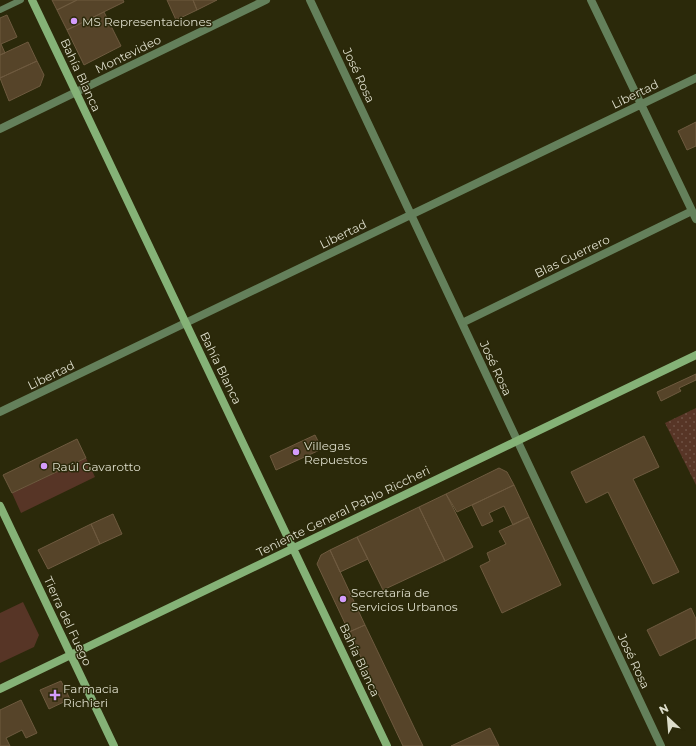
<svg xmlns="http://www.w3.org/2000/svg" width="696" height="746" font-family="Montserrat,sans-serif">
	<style>
		.grass { fill: #573526 }
		.park { fill: url(#park-dots) }
		.building { fill: #564429; stroke: #6e5a3f }
		.lines { fill: none; stroke-linecap: round; stroke-linejoin: round }
		.lane { stroke: #64805b; stroke-width: 6 }
		.street { stroke: #64805b; stroke-width: 8 }
		.secondary { stroke: #85b277; stroke-width: 8 }
		.poi-dot { fill: #d49cfc; stroke: #2b290a; stroke-width: 1.5 }
		.labels { text-anchor: middle; dominant-baseline: central; stroke-width: 3; stroke-linejoin: round; paint-order: stroke }
		.poi-label { font-size: 12px; fill: #ddddcb; stroke: #2b290a; text-anchor: start }
		.street-label { font-size: 12px; fill: #ddddcb; stroke: #2b290a }
	</style>
	<defs>
		<pattern id="park-dots" width="8" height="8" patternUnits="userSpaceOnUse"><rect width="8" height="8" fill="#573526"/><path d="M2 2h.1M6 6h.1" fill="none" stroke="#6f5244" stroke-width="1.8" stroke-linecap="round"/></pattern>
	</defs>
	<rect width="100%" height="100%" fill="#2b290a"/>
	<path class="grass" d="M86 458 95 477 21 513 12 493Z
		M23 602 39 635 34 647 0 663V613Z"/>
	<path class="park" d="M696 408V485L665 423Z"/>
	<path class="building" d="M52 0H77L57 10Z
		M77 0H123L124 2 67 30 57 10Z
		M167 0H193L197 10 176 20Z
		M193 0H217L197 10Z
		M104 12 121 46 84 65 67 30Z
		M7 15 17 37 1 44 5 53 0 55V18Z
		M28 42 37 61 0 78V55Z
		M37 61 44 75 40 86 9 101 0 78Z
		M696 122V146L687 150 678 131Z
		M696 374V380L679 388 681 391 661 401 657 392Z
		M315 435 322 449 276 470 270 456Z
		M644 436 659 467 633 479 679 572 653 584 608 492 586 503 571 472Z
		M77 439 86 458 12 493 3 475Z
		M499 468 507 472 514 485 457 512 446 494Z
		M514 485 529 517 513 525 504 506 489 513 493 521 482 526 472 505Z
		M446 494 473 547 445 561 419 507Z
		M419 507 445 561 383 590 357 537Z
		M113 514 122 534 100 544 91 524Z
		M529 517 561 585 502 613 480 566 490 561 487 553 506 544 499 531Z
		M91 524 100 544 48 569 38 550Z
		M357 537 368 559 340 572 330 550Z
		M330 550 365 625 349 632 317 564 321 555Z
		M691 608 696 619V638L660 656 647 630Z
		M365 625 423 746H403L349 632Z
		M61 681 70 699 49 709 40 690Z
		M21 700 37 733 26 738 22 730 6 738 10 746H0V710Z
		M490 728 499 746H451Z"/>
	<g class="lines">
		<path class="lane" d="M0 10 21 0"/>
		<path class="street" d="M310 0 661 746
			M591 0 696 219
			M0 129 266 0
			M462 323 692 211
			M0 412 696 78"/>
		<path class="secondary" d="M32 0 387 746
			M0 506 114 746
			M0 689 696 355"/>
	</g>
	<g class="poi-dot">
		<circle cx="74" cy="21" r="4"/>
		<circle cx="296" cy="452" r="4"/>
		<circle cx="44" cy="466" r="4"/>
		<circle cx="343" cy="599" r="4"/>
		<path d="M53 689h4v4h4v4h-4v4h-4v-4h-4v-4h4z"/>
	</g>
	<g class="labels">
		<g class="poi-label">
			<text x="82" y="21">MS Representaciones</text>
			<text x="304" y="445">Villegas<tspan x="304" dy="14">Repuestos</tspan></text>
			<text x="52" y="466">Raúl Gavarotto</text>
			<text x="351" y="592">Secretaría de<tspan x="351" dy="14">Servicios Urbanos</tspan></text>
			<text x="63" y="688">Farmacia<tspan x="63" dy="14">Richieri</tspan></text>
		</g>
		<g class="street-label">
			<text transform="translate(128 54) rotate(-26)">Montevideo</text>
			<text transform="translate(81 75) rotate(65)">Bahía Blanca</text>
			<text transform="translate(359 75) rotate(65)">José Rosa</text>
			<text transform="translate(635 94) rotate(-26)">Libertad</text>
			<text transform="translate(343 234) rotate(-26)">Libertad</text>
			<text transform="translate(572 256) rotate(-26)">Blas Guerrero</text>
			<text transform="translate(221 368) rotate(64)">Bahía Blanca</text>
			<text transform="translate(496 368) rotate(65)">José Rosa</text>
			<text transform="translate(51 375) rotate(-26)">Libertad</text>
			<text transform="translate(343 511) rotate(-26)">Teniente General Pablo Riccheri</text>
			<text transform="translate(68 621) rotate(65)">Tierra del Fuego</text>
			<text transform="translate(360 660) rotate(65)">Bahía Blanca</text>
			<text transform="translate(634 661) rotate(65)">José Rosa</text>
		</g>
	</g>
	<g transform="translate(668 718) rotate(334)" stroke="#2b290a" stroke-width="3" paint-order="stroke">
	<path d="M0-3L7 15L0 10L-7 15Z" fill="#ddddcb"/>
	<text y="-6" font-size="11" font-weight="bold" text-anchor="middle" fill="#ddddcb">N</text>
	</g>
</svg>
